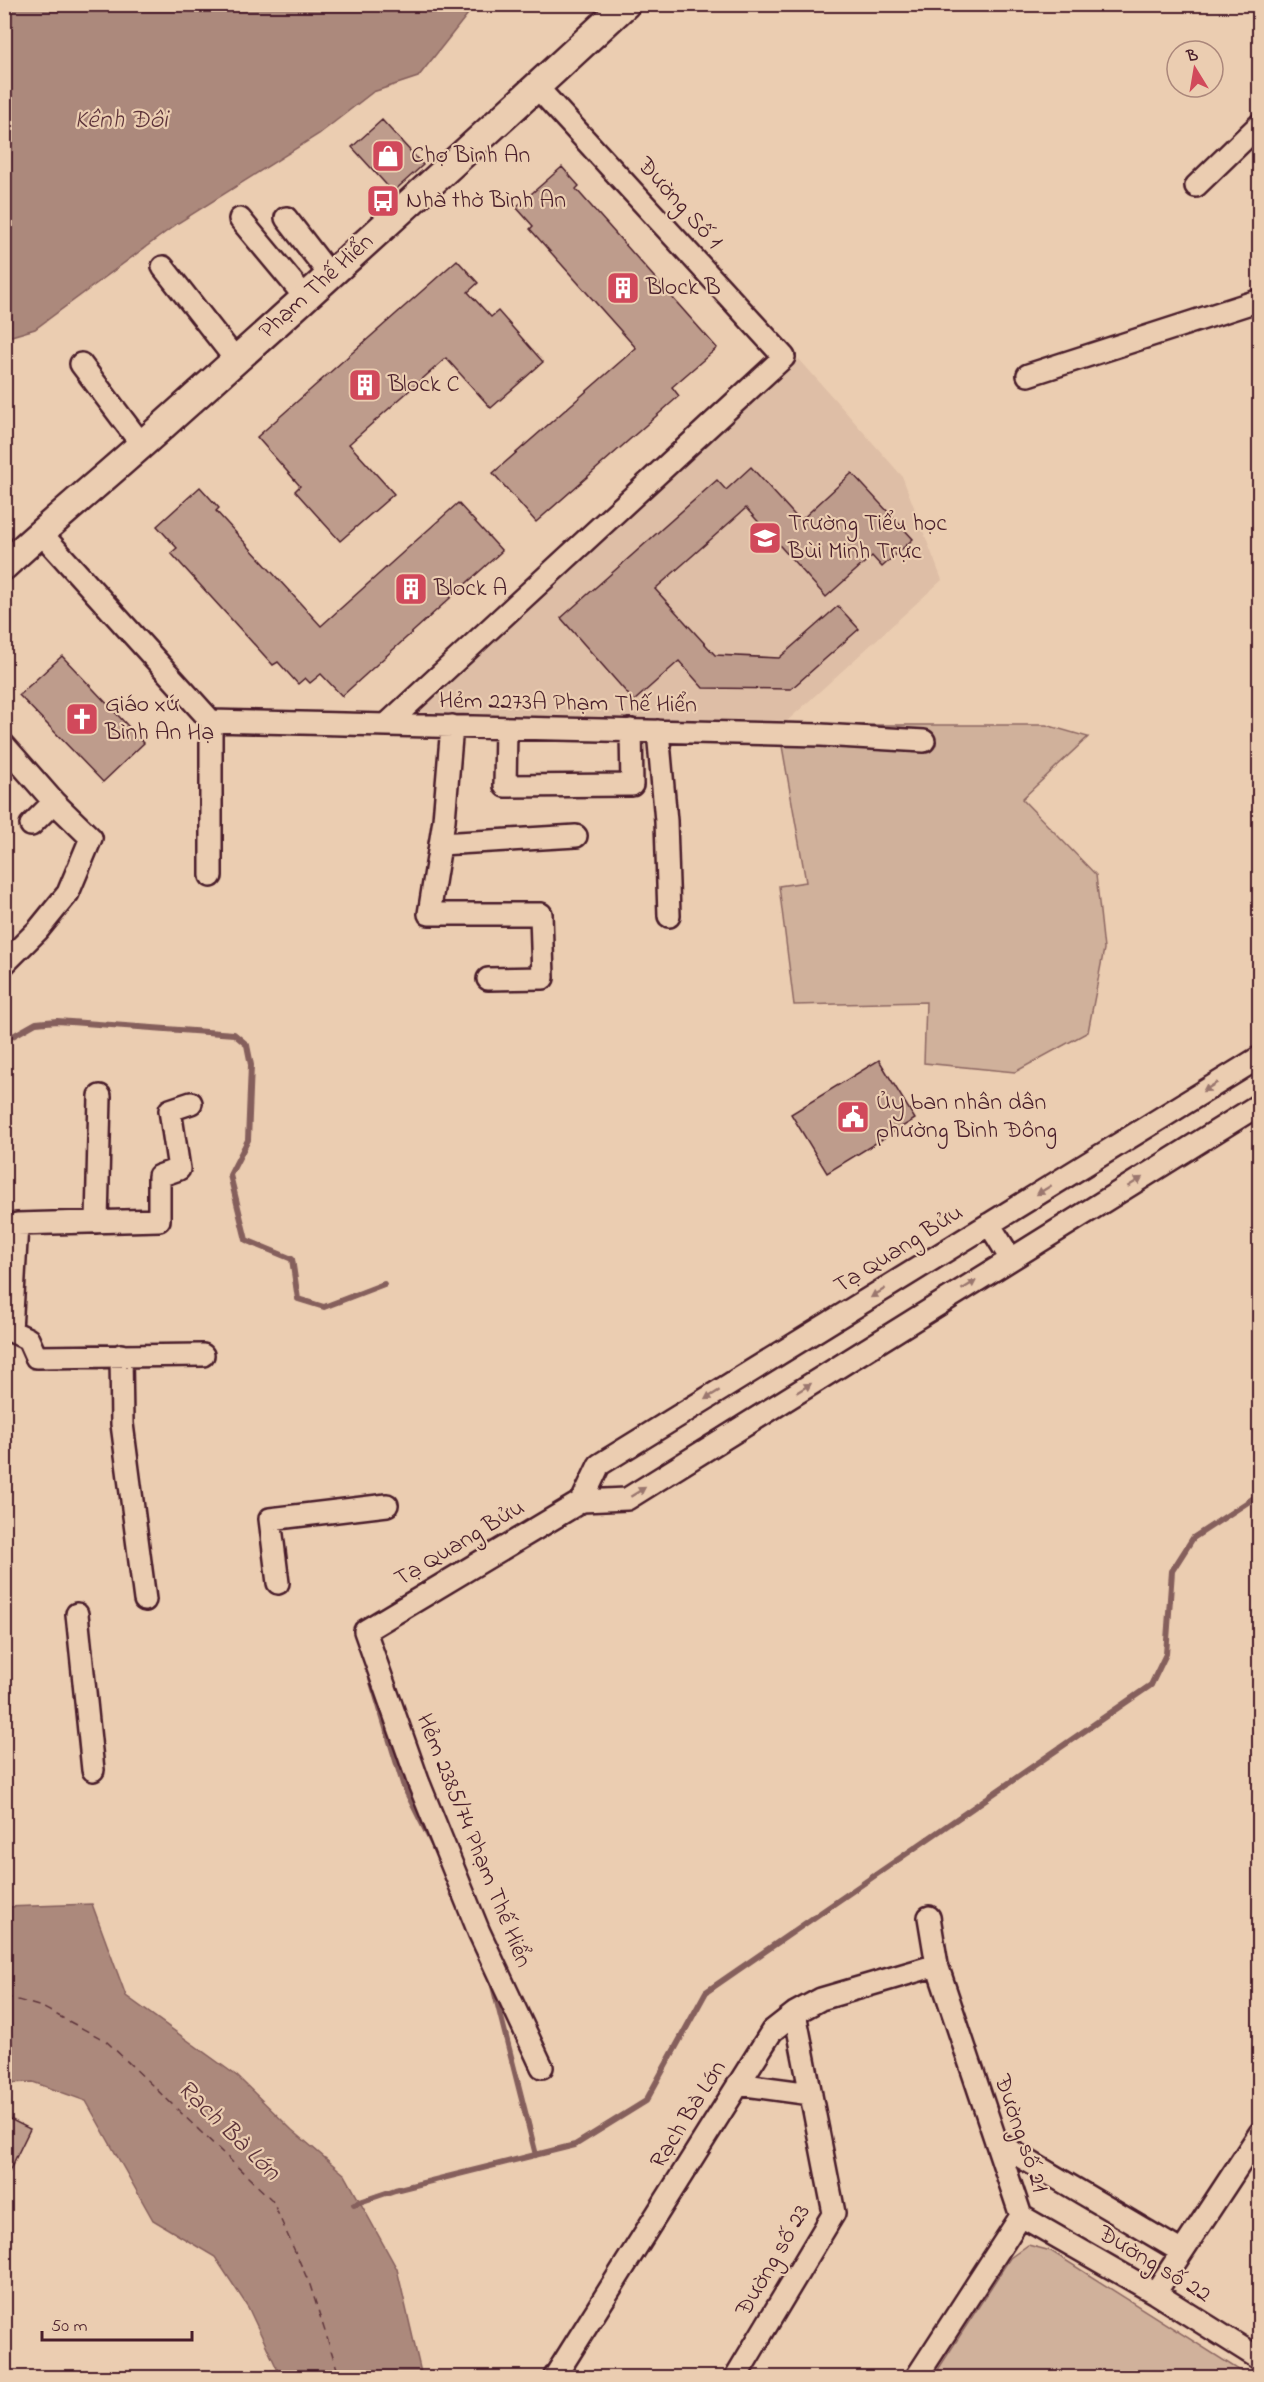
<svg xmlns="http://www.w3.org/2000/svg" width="1264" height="2382" font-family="'Indie Flower',sans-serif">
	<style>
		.built { fill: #debea6 }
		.green { fill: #d0b19b; stroke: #8d6863; stroke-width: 1.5 }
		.water { fill: #ac897c; stroke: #855f5c; stroke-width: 1.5 }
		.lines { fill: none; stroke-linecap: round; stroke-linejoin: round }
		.stream { stroke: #855f5c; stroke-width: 6 }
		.ferry { stroke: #5e343b; stroke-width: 1.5; stroke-dasharray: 8 6; stroke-linecap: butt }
		.building { fill: #be9c8c; stroke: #4a1f2b; stroke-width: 1.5 }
		.minor-casing { stroke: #4a1f2b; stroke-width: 26 }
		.major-casing { stroke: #4a1f2b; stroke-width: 32 }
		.minor { stroke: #ebcdb1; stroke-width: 21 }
		.major { stroke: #ebcdb1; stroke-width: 27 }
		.oneway { fill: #9a766e }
		.labels { text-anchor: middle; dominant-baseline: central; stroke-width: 4.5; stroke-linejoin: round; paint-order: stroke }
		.poi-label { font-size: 24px; fill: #4a1f2b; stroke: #ebcdb1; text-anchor: start }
		.street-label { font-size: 24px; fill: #4a1f2b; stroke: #ebcdb1 }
		.water-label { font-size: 26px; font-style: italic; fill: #5e343b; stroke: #ebcdb1 }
	</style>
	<rect width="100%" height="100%" fill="#ebcdb1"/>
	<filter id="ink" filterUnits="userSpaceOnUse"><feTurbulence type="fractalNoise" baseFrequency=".0167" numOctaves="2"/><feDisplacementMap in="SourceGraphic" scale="12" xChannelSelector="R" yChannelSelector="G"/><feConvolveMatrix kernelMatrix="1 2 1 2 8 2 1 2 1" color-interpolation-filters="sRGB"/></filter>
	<g filter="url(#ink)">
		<path class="built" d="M799 359 902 476 942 580 786 722 415 712Z"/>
		<path class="green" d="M800 725H1046L1088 737 1022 799 1096 875 1104 949 1088 1032 1015 1072 924 1063 926 1002 794 1005 779 886 806 882 782 746Z
			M1028 2245 1051 2251 1250 2377H937L939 2368 1010 2258Z"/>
		<path class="water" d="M5 4H475V5L418 77 373 92 319 134 178 223 35 329 5 338Z
			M92 1904 126 1996 237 2076 292 2130 345 2175 397 2269 422 2377H281L248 2307 215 2257 153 2220 86 2101 33 2082 5 2083V1907Z"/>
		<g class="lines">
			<path class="stream" d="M4 1041 36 1023 57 1021 234 1034 247 1045 251 1065 248 1140 230 1175 246 1240 292 1259 298 1299 324 1307 384 1284
				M371 1679 404 1787 436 1851
				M491 1978 536 2155
				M354 2204 395 2190 575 2145 646 2101 706 1992 1151 1685 1166 1654 1172 1571 1193 1538 1260 1494"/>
			<path class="ferry" d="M4 1996 42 2007 106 2041 272 2200 310 2285 340 2378"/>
		</g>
		<path class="building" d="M382 120 423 165 393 192 352 147Z
			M562 167 579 186 576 189 717 348 672 387 679 396 536 522 493 473 636 348 530 229 533 226 516 207Z
			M457 260 478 283 468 292 491 317 498 311 543 362 491 408 446 358 349 444 394 494 340 541 295 491 300 486 257 437Z
			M751 467 800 521 852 473 913 539 882 567 872 556 826 597 746 508 655 589 715 655 779 658 838 606 859 629 791 689 703 688 679 661 634 701 561 618 717 480 726 490Z
			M200 487 219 508 216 511 321 626 458 503 502 551 342 696 321 674 310 683 305 678 298 684 278 662 273 665 171 553 177 548 157 526Z
			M62 656 144 743 103 782 19 695Z
			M879 1060 915 1119 827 1173 791 1114Z
			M4 2116 30 2129 4 2182Z"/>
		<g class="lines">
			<g class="minor-casing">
				<path id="minor" d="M1196 186 1260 124
					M286 218 330 275
					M240 219 305 297
					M163 267 236 360
					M81 364 142 445
					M1028 375 1260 300
					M41 533 211 721V876
					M211 721 821 735 924 741
					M386 725 784 357 536 86
					M452 726 444 820 429 914H541L543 978 488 979
					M506 728 505 786 632 785 631 730
					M658 731 666 821 669 916
					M4 745 54 802 91 838 68 893 38 930 4 964
					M31 825 54 802
					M440 844 576 836
					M97 1222 100 1096
					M989 1224 1011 1259
					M11 1331 17 1224 159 1220V1176L179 1169 170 1110 191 1103
					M11 1331 28 1339 36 1357 203 1355
					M121 1355 122 1424 145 1600
					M582 1501 599 1465 1260 1057
					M278 1583 270 1519 387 1505
					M77 1614 93 1770
					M929 1917 937 1965 1021 2216
					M542 2067 479 1932 418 1781 365 1631 582 1501 627 1499 1260 1104
					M738 2084 811 2094
					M996 2142 1182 2252
					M1021 2216 1155 2293 1260 2359
					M1155 2293 1260 2133
					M554 2378 772 2031 795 2013 821 1999 937 1965
					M735 2378 834 2213 795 2013
					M916 2378 1021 2216"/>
			</g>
			<g class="major-casing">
				<path id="major" d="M4 566C57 517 113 471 167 422 321 284 474 145 626 4"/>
			</g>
			<use href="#minor" class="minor"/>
			<use href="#major" class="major"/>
		</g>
		<defs><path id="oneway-solid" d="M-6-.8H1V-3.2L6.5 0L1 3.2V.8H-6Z" transform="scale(1.5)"/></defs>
		<g class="oneway">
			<use href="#oneway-solid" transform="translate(1210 1087) rotate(148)"/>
			<use href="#oneway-solid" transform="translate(1135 1182) rotate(-32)"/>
			<use href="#oneway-solid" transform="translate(1044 1190) rotate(148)"/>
			<use href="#oneway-solid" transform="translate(969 1285) rotate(-32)"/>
			<use href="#oneway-solid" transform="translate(878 1293) rotate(148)"/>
			<use href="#oneway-solid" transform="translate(804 1388) rotate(-32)"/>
			<use href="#oneway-solid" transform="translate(712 1395) rotate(148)"/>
			<use href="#oneway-solid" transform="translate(638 1492) rotate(-32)"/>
		</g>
	</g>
	<defs>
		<g id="shop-square" transform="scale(1.725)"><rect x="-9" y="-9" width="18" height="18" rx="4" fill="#d1495b" stroke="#ebcdb1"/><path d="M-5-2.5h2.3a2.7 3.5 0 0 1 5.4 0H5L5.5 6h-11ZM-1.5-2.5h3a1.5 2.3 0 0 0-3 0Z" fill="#fff"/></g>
		<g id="bus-square" transform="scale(1.725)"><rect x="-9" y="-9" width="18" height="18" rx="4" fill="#d1495b" stroke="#ebcdb1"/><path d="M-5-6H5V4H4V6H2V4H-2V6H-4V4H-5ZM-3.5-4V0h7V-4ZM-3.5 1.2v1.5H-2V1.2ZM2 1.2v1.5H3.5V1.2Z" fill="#fff"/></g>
		<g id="building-square" transform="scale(1.725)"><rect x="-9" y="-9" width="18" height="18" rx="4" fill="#d1495b" stroke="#ebcdb1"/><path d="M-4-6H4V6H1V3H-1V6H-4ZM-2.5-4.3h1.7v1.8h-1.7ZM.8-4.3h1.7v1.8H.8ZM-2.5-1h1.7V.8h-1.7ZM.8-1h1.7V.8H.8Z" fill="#fff"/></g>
		<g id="school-square" transform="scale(1.725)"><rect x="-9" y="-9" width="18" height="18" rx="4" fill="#d1495b" stroke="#ebcdb1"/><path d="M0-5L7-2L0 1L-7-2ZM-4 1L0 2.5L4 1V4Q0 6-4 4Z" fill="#fff"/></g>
		<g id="church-square" transform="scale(1.725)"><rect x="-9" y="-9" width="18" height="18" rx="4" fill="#d1495b" stroke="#ebcdb1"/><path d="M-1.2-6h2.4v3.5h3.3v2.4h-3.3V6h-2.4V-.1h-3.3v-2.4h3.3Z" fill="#fff"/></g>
		<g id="civic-square" transform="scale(1.725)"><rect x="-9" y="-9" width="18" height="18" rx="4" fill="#d1495b" stroke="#ebcdb1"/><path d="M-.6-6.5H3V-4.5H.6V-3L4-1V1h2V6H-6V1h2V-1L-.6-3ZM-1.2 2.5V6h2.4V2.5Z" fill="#fff"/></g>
	</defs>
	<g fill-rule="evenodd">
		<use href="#shop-square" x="388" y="156"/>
		<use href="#bus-square" x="383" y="201"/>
		<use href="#building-square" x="623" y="288"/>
		<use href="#building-square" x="365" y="385"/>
		<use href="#school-square" x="765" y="538"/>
		<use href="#building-square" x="411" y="589"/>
		<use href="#church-square" x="82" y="719"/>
		<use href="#civic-square" x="853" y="1117"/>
	</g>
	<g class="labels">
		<g class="poi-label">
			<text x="411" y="156">Chợ Bình An</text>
			<text x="406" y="201">Nhà thờ Bình An</text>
			<text x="646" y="288">Block B</text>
			<text x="388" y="385">Block C</text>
			<text x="788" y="524">Trường Tiểu học<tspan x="788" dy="28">Bùi Minh Trực</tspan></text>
			<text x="434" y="589">Block A</text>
			<text x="105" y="705">Giáo xứ<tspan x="105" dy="28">Bình An Hạ</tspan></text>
			<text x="876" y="1103">Ủy ban nhân dân<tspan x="876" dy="28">phường Bình Đông</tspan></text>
		</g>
		<g class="street-label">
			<text transform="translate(679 204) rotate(48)">Đường Số 1</text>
			<text transform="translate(317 287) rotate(-42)">Phạm Thế Hiển</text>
			<text transform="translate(568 704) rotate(1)">Hẻm 2273A Phạm Thế Hiển</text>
			<text transform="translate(899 1250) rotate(-32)">Tạ Quang Bửu</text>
			<text transform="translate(460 1544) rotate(-31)">Tạ Quang Bửu</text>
			<text transform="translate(473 1841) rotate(68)">Hẻm 2385/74 Phạm Thế Hiển</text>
			<text transform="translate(689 2115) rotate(-58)">Rạch Bà Lớn</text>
			<text transform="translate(1020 2134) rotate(71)">Đường số 21</text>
			<text transform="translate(774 2261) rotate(-60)">Đường số 23</text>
			<text transform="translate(1154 2265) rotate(31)">Đường số 22</text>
		</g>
		<g class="water-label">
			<text x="121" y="121">Kênh Đôi</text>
			<text transform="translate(228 2131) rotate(44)">Rạch Bà Lớn</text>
		</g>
	</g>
	<rect width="1264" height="2382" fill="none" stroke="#ebcdb1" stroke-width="24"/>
	<rect x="12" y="12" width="1240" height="2358" fill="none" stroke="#4a1f2b" stroke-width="2" filter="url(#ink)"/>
	<g transform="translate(1195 69) rotate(349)"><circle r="28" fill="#ebcdb1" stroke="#ab877b" stroke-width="1.5"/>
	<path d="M0-4.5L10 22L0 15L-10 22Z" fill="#d1495b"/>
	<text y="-9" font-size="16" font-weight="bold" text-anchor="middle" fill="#4a1f2b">B</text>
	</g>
	<path d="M42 2331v9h150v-9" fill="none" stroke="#4a1f2b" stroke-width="3"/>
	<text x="51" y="2331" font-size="18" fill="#4a1f2b" stroke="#ebcdb1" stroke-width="4.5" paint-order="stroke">50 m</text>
</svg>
